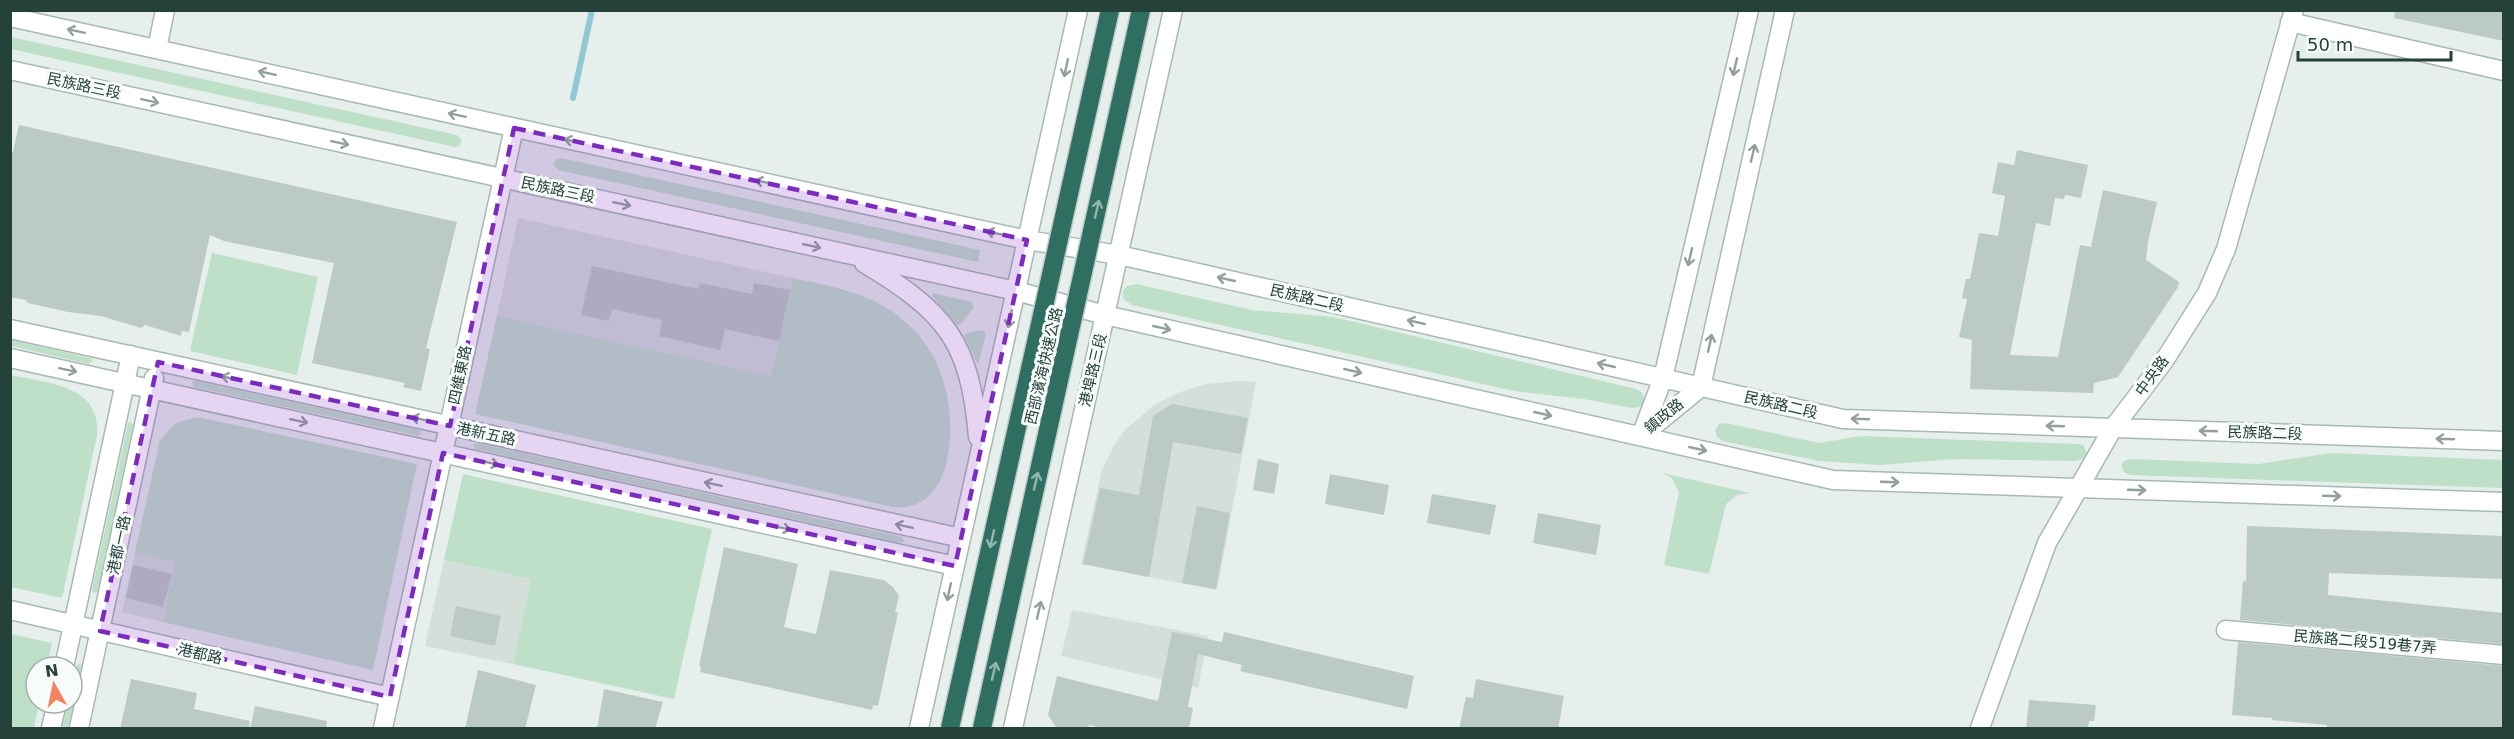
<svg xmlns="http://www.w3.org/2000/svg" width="2514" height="739" font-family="'DejaVu Sans','Noto Sans TC',sans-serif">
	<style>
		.built { fill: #d4dfda }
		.green { fill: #bfe0c8 }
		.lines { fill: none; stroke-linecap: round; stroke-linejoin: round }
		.stream { stroke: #8ec9d4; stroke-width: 6 }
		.building { fill: #bbcac4 }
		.minor-casing { stroke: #a8b8b2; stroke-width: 21 }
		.minor { stroke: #fff; stroke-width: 18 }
		.highway-bridge-casing { stroke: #c2cac8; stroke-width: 21; stroke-linecap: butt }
		.highway-bridge { stroke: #2f6f62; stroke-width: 18 }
		.oneway { stroke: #92a09c }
		.oneway2 { stroke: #93b5ae }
		.marked { fill: #7b2cbf; fill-opacity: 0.2; stroke: #7b2cbf; stroke-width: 4.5; stroke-dasharray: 12 8; stroke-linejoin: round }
		.labels { text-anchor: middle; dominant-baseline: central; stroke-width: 6; stroke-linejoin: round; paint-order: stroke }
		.street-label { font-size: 15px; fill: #24423a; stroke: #f7fbf9 }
	</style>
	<rect width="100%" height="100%" fill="#e6efeb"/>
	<path class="built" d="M518 218 793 278 771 376 497 316Z
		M1239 381 1256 382 1217 590 1081 564 1102 470 1112 449 1124 431 1153 406 1177 393 1206 384Z
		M135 552 176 561 163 622 122 612Z
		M444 560 531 579 513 664 425 646Z
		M1072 610 1208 636 1198 688 1061 656Z"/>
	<path class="green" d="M11 37 457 135 462 141 459 146 455 147 11 49Z
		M561 158 980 250 978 262 558 170 553 164 555 160Z
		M212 253 318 277 297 375 190 351Z
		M793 278C832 287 871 292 903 320 922 335 936 357 943 380 957 421 956 513 893 507L475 414 497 316 771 376Z
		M1136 284 1252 310 1334 317 1636 389 1642 393 1645 401 1640 407 1632 408 1584 399 1514 391 1132 305 1123 299V291L1127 286Z
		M933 293 972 302 974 307 961 324 957 325 932 296Z
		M983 330 986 334 978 365 964 336 967 333Z
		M11 340 90 358 93 360 89 364 11 346Z
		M11 375C47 383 102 385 97 435L62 598 11 587Z
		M196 381 419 430 422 433 418 436 194 387 192 382Z
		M197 417 417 464 373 670 163 622 175 562 135 552 160 440 176 423Z
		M130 421 133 425 98 592 93 593 92 590 128 424Z
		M1726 423 1819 443 1861 436 2076 444 2083 445 2087 453 2083 459 2076 461 1957 459 1879 465 1819 461 1722 441 1717 437 1715 430 1719 424Z
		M477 443 902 537 904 541 901 543 475 449 473 444Z
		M2331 453 2503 460V488L2130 475 2124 472 2121 466 2124 461 2131 459 2258 464Z
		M1662 473 1750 493 1737 495 1726 504 1709 574 1664 565 1679 492 1672 478Z
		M463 474 712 529 674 699 513 664 531 579 444 560Z
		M11 634 52 643 47 667H36V703H39L34 728H11Z
		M78 663 82 666 68 728H62L68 703H72V683Z"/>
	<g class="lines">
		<path class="stream" d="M573 98 592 10"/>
	</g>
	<path class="building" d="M2395 10H2504V41L2394 18Z
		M19 125 457 222 426 348 430 349 421 391 403 387 405 383 312 363 334 263 224 241 210 235 189 332 182 331 181 336 145 325 141 328 101 316 68 312 28 303 26 300 10 297V152H13Z
		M2017 150 2088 165 2081 198 2065 195 2064 199 2055 198 2050 226 2036 223 2010 355 2058 357 2080 245 2091 247 2103 190 2157 202 2148 242 2146 260 2179 282 2178 287 2118 377 2094 383 2093 393 1970 389 1972 340 1959 337 1967 299 1962 298 1966 279H1970L1979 233 1998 236 2005 196 1992 193 1998 162 2014 165Z
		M592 266 698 289 700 283 752 294 754 283 790 290 779 341 725 329 720 350 659 336 662 320 612 309 609 321 581 315Z
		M1172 404 1248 418 1241 454 1173 442 1149 577 1083 564 1100 488 1139 495 1153 416Z
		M1258 459 1279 464 1274 494 1253 490Z
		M1330 474 1389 485 1384 515 1325 504Z
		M1432 494 1496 505 1490 535 1427 523Z
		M1197 506 1230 513 1216 589 1182 583Z
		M1538 513 1601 525 1596 555 1533 543Z
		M2247 526 2504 536V579L2329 573 2328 595 2504 613V644L2240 620 2243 581 2246 582Z
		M724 547 798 564 784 627 816 634 830 570 884 580 893 587 899 596 895 612H898L878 706 873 705 872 710 700 672 701 666H699Z
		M133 565 172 574 163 607 126 598Z
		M456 606 501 616 495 646 450 636Z
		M1172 632 1222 642 1224 632 1414 676 1407 709 1240 671 1242 665 1198 654 1188 707 1193 708 1189 729H1107L1089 725 1088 729 1056 727 1048 715 1057 676 1158 701Z
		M2238 642 2504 666V729H2343L2327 727V725L2272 720V718L2232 715Z
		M478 670 536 685 525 729H465Z
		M131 679 197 693 194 709 250 721 249 729H120Z
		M1476 679 1564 696 1558 729H1459L1466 697 1473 698Z
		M604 689 663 702 655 729H597Z
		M2029 700 2096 705 2094 721H2089L2088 729H2026Z
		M255 706 327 721 326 729H250Z"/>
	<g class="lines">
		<g class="minor-casing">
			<path id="minor" d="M10 17 1027 240 1119 255 1843 419 2504 441
				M2290 22 2504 71
				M157 49 165 10
				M10 70 1016 291 1105 315 1833 480 2504 502
				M864 263C945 312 970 340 978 437
				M10 329 961 538
				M10 358 955 566
				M1642 433 1663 378 1749 10
				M1641 436 1701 387 1785 10
				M10 610 390 697
				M2226 630 2504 655
				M64 667 131 355
				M51 728 57 703
				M79 728 154 378
				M383 728 514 128
				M919 728 1078 10
				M1013 728 1173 10
				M1980 728 2047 543 2113 428 2164 361 2207 293 2226 249 2294 10"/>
		</g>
		<use href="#minor" class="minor"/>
		<g class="highway-bridge-casing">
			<path id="highway-bridge" d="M950 728 1110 10
				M982 728 1141 10"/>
		</g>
		<use href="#highway-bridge" class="highway-bridge"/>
	</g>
	<defs><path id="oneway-shaft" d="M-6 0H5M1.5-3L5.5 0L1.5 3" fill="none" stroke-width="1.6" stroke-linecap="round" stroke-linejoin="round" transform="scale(1.5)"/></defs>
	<g class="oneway">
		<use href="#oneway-shaft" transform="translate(76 31) rotate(-168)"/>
		<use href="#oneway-shaft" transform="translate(1735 67) rotate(103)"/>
		<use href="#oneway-shaft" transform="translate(1066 68) rotate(102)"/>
		<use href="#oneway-shaft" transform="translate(267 73) rotate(-168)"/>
		<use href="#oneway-shaft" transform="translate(150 101) rotate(12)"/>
		<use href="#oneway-shaft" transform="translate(457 115) rotate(-168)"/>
		<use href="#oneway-shaft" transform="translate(573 141) rotate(-168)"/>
		<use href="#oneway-shaft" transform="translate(340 143) rotate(12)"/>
		<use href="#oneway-shaft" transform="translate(1753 153) rotate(-77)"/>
		<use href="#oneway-shaft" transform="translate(764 182) rotate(-168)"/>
		<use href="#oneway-shaft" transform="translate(622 204) rotate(12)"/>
		<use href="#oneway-shaft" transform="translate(995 233) rotate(-168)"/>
		<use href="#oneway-shaft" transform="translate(812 246) rotate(12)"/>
		<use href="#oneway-shaft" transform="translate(1690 257) rotate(103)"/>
		<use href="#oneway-shaft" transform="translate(1226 279) rotate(-167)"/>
		<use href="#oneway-shaft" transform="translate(1010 319) rotate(102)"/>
		<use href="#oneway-shaft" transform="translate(1416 322) rotate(-167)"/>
		<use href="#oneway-shaft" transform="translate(1162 328) rotate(13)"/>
		<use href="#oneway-shaft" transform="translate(1710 343) rotate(-78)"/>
		<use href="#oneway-shaft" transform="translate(1606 365) rotate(-167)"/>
		<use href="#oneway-shaft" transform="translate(68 370) rotate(12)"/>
		<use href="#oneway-shaft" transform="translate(1353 371) rotate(13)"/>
		<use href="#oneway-shaft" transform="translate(230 378) rotate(-168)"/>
		<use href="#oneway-shaft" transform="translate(1543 414) rotate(13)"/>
		<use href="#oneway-shaft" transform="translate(420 419) rotate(-168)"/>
		<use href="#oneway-shaft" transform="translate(1860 419) rotate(-178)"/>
		<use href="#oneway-shaft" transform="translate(299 421) rotate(12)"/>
		<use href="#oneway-shaft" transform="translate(2055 426) rotate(-178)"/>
		<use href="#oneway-shaft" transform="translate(2208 431) rotate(-178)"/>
		<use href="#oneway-shaft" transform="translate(2445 439) rotate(-178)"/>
		<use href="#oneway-shaft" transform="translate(1698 449) rotate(13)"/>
		<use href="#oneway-shaft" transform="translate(490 463) rotate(12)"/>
		<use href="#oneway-shaft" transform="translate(1890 482) rotate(2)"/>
		<use href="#oneway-shaft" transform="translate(713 484) rotate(-168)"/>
		<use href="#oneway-shaft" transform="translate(2137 490) rotate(2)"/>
		<use href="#oneway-shaft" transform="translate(2332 496) rotate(2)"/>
		<use href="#oneway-shaft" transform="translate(904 526) rotate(-168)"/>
		<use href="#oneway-shaft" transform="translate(782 528) rotate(12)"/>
		<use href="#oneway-shaft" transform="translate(949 592) rotate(102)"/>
		<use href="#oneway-shaft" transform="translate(1039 610) rotate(-77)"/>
	</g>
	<g class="oneway2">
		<use href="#oneway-shaft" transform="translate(1097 209) rotate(-77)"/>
		<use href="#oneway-shaft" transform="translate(1036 481) rotate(-77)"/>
		<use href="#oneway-shaft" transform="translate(992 539) rotate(103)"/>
		<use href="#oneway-shaft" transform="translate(994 671) rotate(-77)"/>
	</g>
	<path class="marked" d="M514 128 1027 240 955 566 443 453 390 697 100 631 158 362 450 426Z"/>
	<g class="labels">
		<g class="street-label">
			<text transform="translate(84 86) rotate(12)">民族路三段</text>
			<text transform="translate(558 190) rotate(12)">民族路三段</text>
			<text transform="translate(1307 298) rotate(13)">民族路二段</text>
			<text transform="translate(1044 366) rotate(-77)">西部濱海快速公路</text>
			<text transform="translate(1093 370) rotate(-77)">港埠路三段</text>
			<text transform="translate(460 375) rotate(-78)">四維東路</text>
			<text transform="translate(2152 376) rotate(-54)">中央路</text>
			<text transform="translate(1781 405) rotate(13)">民族路二段</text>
			<text transform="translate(1664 416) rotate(-39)">鎮政路</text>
			<text transform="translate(2265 433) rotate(2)">民族路二段</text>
			<text transform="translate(486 434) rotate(12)">港新五路</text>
			<text transform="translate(119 545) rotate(-78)">港都一路</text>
			<text transform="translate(2365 642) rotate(5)">民族路二段519巷7弄</text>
			<text transform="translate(200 654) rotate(13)">港都路</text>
		</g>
	</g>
	<rect width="2514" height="739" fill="none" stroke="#24423a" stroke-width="24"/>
	<g transform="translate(54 685) rotate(351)"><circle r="28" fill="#f7fbf9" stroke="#a3b1ad" stroke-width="1.5"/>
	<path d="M0-4.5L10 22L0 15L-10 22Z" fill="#f4845f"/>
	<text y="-9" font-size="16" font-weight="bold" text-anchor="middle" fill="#24423a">N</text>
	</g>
	<path d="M2298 51v9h153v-9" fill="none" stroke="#24423a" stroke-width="3"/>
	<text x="2307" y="51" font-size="18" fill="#24423a" stroke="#f7fbf9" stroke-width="4.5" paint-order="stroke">50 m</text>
</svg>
